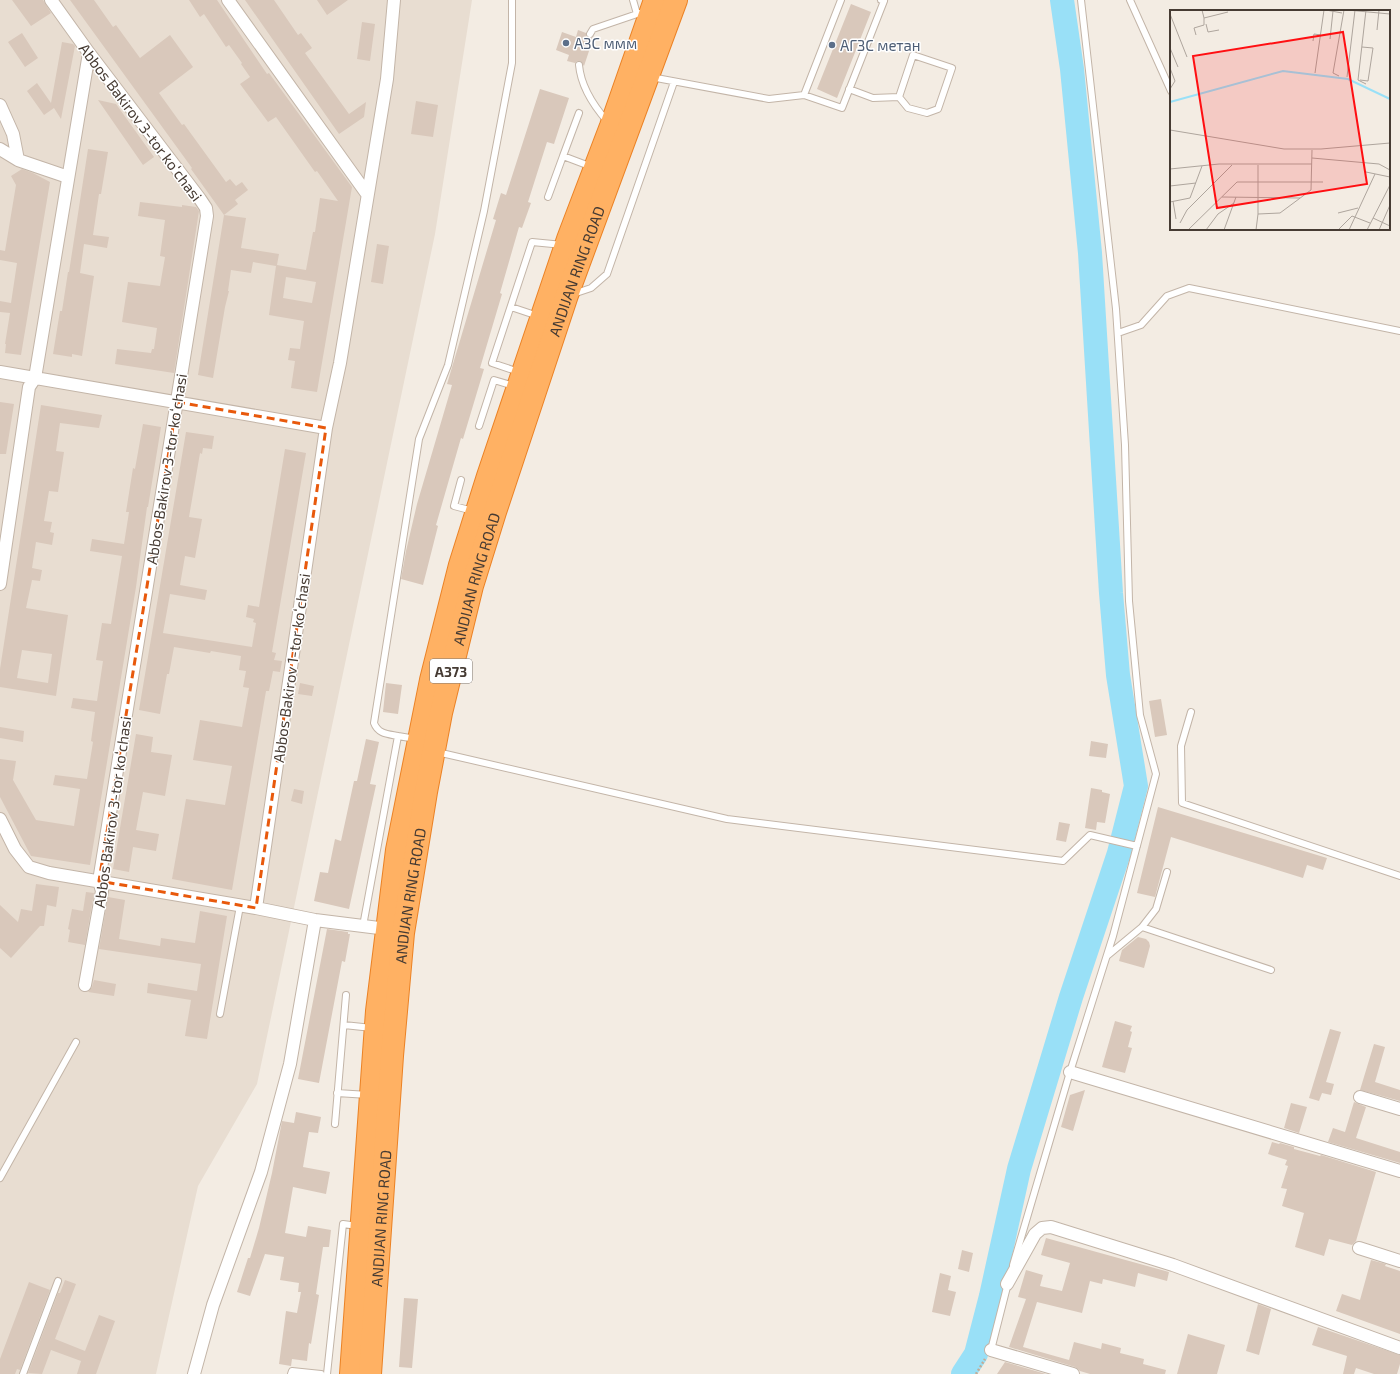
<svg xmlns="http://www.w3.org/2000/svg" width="1400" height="1374" font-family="'Exo 2',sans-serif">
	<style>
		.residential { fill: #e8ddd1 }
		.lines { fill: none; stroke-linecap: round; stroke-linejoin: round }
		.river { stroke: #99e0f7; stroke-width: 24 }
		.building { fill: #d9c8bb; fill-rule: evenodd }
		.lane-casing { stroke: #c3b5a8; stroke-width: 8 }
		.street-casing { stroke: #c3b5a8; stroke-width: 14 }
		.highway-casing { stroke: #eb8225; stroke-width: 24 }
		.path { stroke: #c3ab95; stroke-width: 2.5; stroke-dasharray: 2 2; stroke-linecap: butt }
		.lane { stroke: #fff; stroke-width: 6 }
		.street { stroke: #fff; stroke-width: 12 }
		.highway { stroke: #ffb163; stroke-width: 22 }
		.marked { fill: none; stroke: #e8590c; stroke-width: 3; stroke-dasharray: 8 5; stroke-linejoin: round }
		.service-dot { fill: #5c6f8a; stroke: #fff; stroke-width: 1.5 }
		.labels { text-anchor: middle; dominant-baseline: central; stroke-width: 3; stroke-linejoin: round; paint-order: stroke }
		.shield { fill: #fff; stroke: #7e7670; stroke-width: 1 }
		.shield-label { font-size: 14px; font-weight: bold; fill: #463b33 }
		.service-label { font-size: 15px; fill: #4e5e75; stroke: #fff; text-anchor: start }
		.street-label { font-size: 15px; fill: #463b33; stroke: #fff }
		.inset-river { fill: none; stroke: #99e0f7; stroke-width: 2 }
		.inset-road { fill: none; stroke: #aea59d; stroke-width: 1 }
		.view { fill: #ff0f12; fill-opacity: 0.15; stroke: #ff0f12; stroke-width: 2 }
		.inset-edge { fill: none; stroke: #463b33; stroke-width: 2 }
	</style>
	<rect width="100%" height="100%" fill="#f3ece3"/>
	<path class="residential" d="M0 0H472L435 234 257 1084 198 1186 156 1374H0Z"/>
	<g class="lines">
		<path class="river" d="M963 1374 976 1354 991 1296 1019 1169 1071 997 1119 853 1136 786 1118 675 1111 593 1090 253 1072 69 1062 0"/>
	</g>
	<path class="building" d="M12 0H43L51 13 31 26Z
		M70 0H94L113 27 116 25 140 58 170 35 193 67 159 93 182 125 184 124 226 182 230 179 236 186 242 182 248 190 235 200 238 204 224 215 191 169 192 168Z
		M189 0H217L267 74 269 73 352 187 317 392 291 388 295 361 288 360 290 348 300 349 304 321 269 315 276 266 253 262 251 273 231 270 228 291H229L225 307 213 378 198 375 224 215 246 218 241 248 279 254 277 265 306 270 313 232H315L320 198 338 201 317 171 315 172 276 117 268 122 240 84 250 77 241 64 242 63 229 45 226 47 204 14 200 17ZM286 277 316 282 312 303 283 298Z
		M245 0H274L298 35 301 33 312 48 305 53 349 114 366 102 364 117 339 134Z
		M317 0H348L327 15Z
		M851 4 871 12 837 98 817 89Z
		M362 22 375 24 370 61 357 59Z
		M578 30 586 33V36L588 38H592L594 36 584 66 580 61H577L575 63 567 61 569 55 556 50 562 32 576 37Z
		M22 33 38 58 25 67 8 42Z
		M62 42 73 44 75 46 61 119 54 108 44 115 27 91 37 83 51 103Z
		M540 89 569 98 554 144 547 142 528 202 531 203 522 228 519 227 500 293 502 294 480 368 484 369 463 439 461 438 436 525 438 526 423 585 401 579 406 551 417 504 452 385 447 384 496 220 493 219 501 193 506 195Z
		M98 100 116 104 154 157 143 165Z
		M416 101 438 105 433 137 411 134Z
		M88 149 108 152 101 194H99L93 235 109 237 107 248 84 244 80 273 94 276 82 356 72 354V357L53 354 60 311H62L68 272H69Z
		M22 169 33 173 50 182 21 355 5 353 6 344H5L10 313 0 312V301L11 303 17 263 0 260V250L5 251 16 185 11 176Z
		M140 202 182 207V205L196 207 199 211 174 373 115 364 117 349 151 353 152 349H154L157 328 122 322 128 282 160 286 165 257 160 256 165 220 138 216Z
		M377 244 389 246 383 284 371 282Z
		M0 402 14 404 6 454H0Z
		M41 405 102 415 99 428 60 423 56 451 64 452 58 492 49 491 44 521 52 522 50 532 54 533 52 545 36 542 32 568 42 570 40 581 32 580 26 608 68 615 56 696 0 687V669ZM22 650 52 654 48 683 17 678Z
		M143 424 161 427 148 507H147L136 587 90 865 31 856 0 797V759L16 761 13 780 36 820 74 826 80 789 53 785 55 775 87 779 93 742 91 741 95 712 71 708 73 698 97 701 103 661 96 660 102 623 111 624 122 556 90 551 92 539 124 544 129 512H126L133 468 135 469Z
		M186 432 214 436 212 449 203 448 202 454 200 453 189 517 202 519 195 558 185 556 180 585 207 590 205 600 170 594 163 633 252 647 256 623 253 622 254 619 246 617 248 605 259 607 285 449 306 453 272 652 276 653 274 660 282 661 280 672 273 671 269 691H266L232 890 172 879 186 799 225 805 232 766 193 760 200 720 242 727 249 688 243 687 246 671 239 670 241 656 211 651 210 653 174 647 169 674H167L160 714 139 710Z
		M300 683 314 686 312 696 298 694Z
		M386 683 402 685 398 714 383 712Z
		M1161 699 1167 735 1155 737 1149 701Z
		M0 727 24 731 23 742 0 738Z
		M136 734 153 737 151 752 172 755 165 796 143 792 136 830 159 834 156 851 133 847 129 872 113 869Z
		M366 739 379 742 370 784 376 785 349 909 314 901 320 872 328 873 335 839 341 841 354 781H357Z
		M1091 741 1108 744 1106 758 1089 756Z
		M1091 788 1102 790V792L1110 794 1105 823 1097 822 1096 830 1085 828Z
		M294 789 304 791 302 804 291 801Z
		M1158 807 1327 858 1323 870 1307 865 1303 878 1171 837 1155 897 1137 893Z
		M1059 822 1070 824 1066 842 1056 840Z
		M36 884 59 887 56 907 47 905 44 926H40L11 958 0 948V905L18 922 21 909 32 911Z
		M86 892 94 893 85 945 68 942 70 930 68 929 72 909 83 911Z
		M108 897 125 900 119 939 160 946 161 938 195 943 200 911 227 916 207 1039 185 1036 191 1000 147 993 148 983 197 991 201 964 99 949Z
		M327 929 348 932V934H350L345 962 342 961 319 1083 298 1079Z
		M1138 937 1146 939 1149 942 1150 946 1144 968 1119 961 1122 950Z
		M94 980 116 984 114 996 88 992 92 987Z
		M1115 1021 1132 1026 1130 1031 1132 1032 1128 1047 1132 1048 1125 1073 1102 1067Z
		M1330 1029 1341 1032 1326 1082 1334 1084 1331 1095 1322 1093 1319 1101 1309 1098Z
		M1374 1044 1385 1047 1375 1082 1400 1090V1101L1360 1090Z
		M1085 1090 1073 1131 1061 1127 1070 1095Z
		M1354 1102 1366 1107 1356 1138 1400 1152V1163L1328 1142 1333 1128 1345 1132Z
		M1291 1103 1307 1107 1299 1133 1284 1128Z
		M296 1112 321 1117 318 1133 309 1132 303 1167 330 1172 326 1194 293 1187 285 1233 306 1237 308 1226 331 1230 329 1247H323L316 1294 319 1295 311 1344 309 1343 307 1361 292 1359 291 1366 279 1364 286 1311 297 1313 301 1292H298L299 1283 280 1280 284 1257 265 1254 250 1296 237 1292 248 1258H250L259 1228 272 1173 282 1121 294 1123Z
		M1272 1142 1279 1144 1280 1143 1294 1147V1149L1320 1156 1321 1155 1376 1172 1356 1241 1352 1245 1329 1239 1324 1256 1295 1247 1304 1213 1282 1206 1287 1189 1281 1188 1288 1166 1285 1165 1287 1160 1268 1154Z
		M1046 1238 1169 1272 1167 1281 1138 1273 1135 1287 1103 1279 1102 1284 1090 1281 1082 1313 1037 1302 1023 1347 1069 1360 1074 1342 1101 1349 1102 1343 1121 1348 1120 1353 1144 1359 1143 1364 1166 1370 1165 1374H1090L1080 1371 1075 1367 1009 1347 1026 1299 1018 1297 1026 1270 1043 1275 1040 1286 1062 1291 1070 1263 1041 1255Z
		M962 1250 973 1253 969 1272 958 1269Z
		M1371 1260 1386 1264 1385 1266 1400 1271V1334L1336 1311 1342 1294 1360 1300Z
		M940 1273 951 1276 948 1290 956 1292 950 1316 932 1312Z
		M65 1280 76 1284 55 1339 85 1351 99 1315 115 1321 96 1374H77L81 1361 51 1350 42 1374 28 1373 58 1293H60Z
		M29 1282 50 1290 20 1370 17 1369 15 1374H0V1359Z
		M404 1298 418 1299 412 1368 399 1367Z
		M1258 1304 1271 1309 1259 1355 1246 1351Z
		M1318 1327 1400 1355V1364L1397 1374H1374L1356 1368 1354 1374H1343L1347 1356 1312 1345Z
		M1188 1334 1225 1345 1217 1374H1177Z
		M1005 1362 1046 1374H997Z"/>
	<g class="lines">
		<g class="lane-casing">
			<path id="lane" d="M633 0 637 14
				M1130 0 1171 91
				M590 34 593 29 646 11
				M913 55 952 68 938 109 927 113 908 108 899 97Z
				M579 65C581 87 593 105 607 121
				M651 77 769 99 804 95 841 0
				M849 89 873 98 899 97
				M804 95 842 108 884 1 881 0
				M563 156 579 113
				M548 197 563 156 592 167
				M573 294 591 288 607 274 674 82
				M511 307 538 316
				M1118 333 1141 325 1167 296 1189 288 1400 331
				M519 372 492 363 532 242 563 245
				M479 426 494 380 514 386
				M461 480 454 506 473 511
				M1191 712 1181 746 1182 803 1400 876
				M398 736 416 739
				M437 752 727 819 1063 861 1090 835 1137 846
				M363 926 398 736C388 734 378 734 374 723L419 439 448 365 484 211 512 63V0
				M1142 927 1156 909 1167 872
				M1107 956 1142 927 1271 970
				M220 1014 240 906
				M344 1025 372 1028
				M337 1093 368 1095
				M335 1124 346 995
				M0 1178 76 1042
				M1013 1265 1070 1072 1113 936 1156 774 1140 715 1129 601 1125 445 1116 309 1081 0
				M991 1350 1008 1283
				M23 1374 58 1281
				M291 1374 292 1371 321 1374
				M327 1374 343 1224 358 1226"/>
		</g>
		<g class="street-casing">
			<path id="street" d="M51 0 89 53 200 199 206 208 207 216 99 881 102 891 85 985
				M228 0 367 194
				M0 105 13 134 18 160
				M0 149 18 160 68 177
				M0 372 326 428
				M0 584 29 387 35 378 89 53
				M0 819 15 849 29 867 49 873 256 908 315 920 387 929
				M256 908 326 428 340 363 387 79 394 0
				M1070 1072 1400 1171
				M1360 1097 1400 1109
				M1359 1248 1400 1261
				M1007 1284 1035 1234 1042 1228 1051 1227 1173 1265 1400 1348
				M991 1350 1073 1374
				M194 1374 213 1305 261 1172 290 1064 315 920"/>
		</g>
		<g class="highway-casing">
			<g id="highway">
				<path d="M351 1374 377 1011 397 850 431 680 460 565 488 476 568 239 611 126 655 0"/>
				<path id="s1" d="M370 1374 392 1056 403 933 426 792 441 713 472 586 495 512 567 295 676 0"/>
			</g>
		</g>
		<path class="path" d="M976 1374 985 1359"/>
		<use href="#lane" class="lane"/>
		<use href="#street" class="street"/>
		<use href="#highway" class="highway"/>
	</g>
	<path class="marked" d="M177 402 326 428 256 908 99 881Z"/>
	<g class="service-dot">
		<circle cx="566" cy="43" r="4"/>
		<circle cx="832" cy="45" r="4"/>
	</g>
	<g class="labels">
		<rect class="shield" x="430" y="659" width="42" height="24" rx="3"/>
		<g class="shield-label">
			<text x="451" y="671">A373</text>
		</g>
		<g class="service-label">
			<text x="574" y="43">АЗС ммм</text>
			<text x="840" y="45">АГЗС метан</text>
		</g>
		<g class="street-label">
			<text transform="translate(141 122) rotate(53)">Abbos Bakirov 3-tor koʻchasi</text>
			<text stroke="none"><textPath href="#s1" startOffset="1128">ANDIJAN RING ROAD</textPath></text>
			<text transform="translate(166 469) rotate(-81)">Abbos Bakirov 3-tor koʻchasi</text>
			<text stroke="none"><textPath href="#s1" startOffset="804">ANDIJAN RING ROAD</textPath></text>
			<text transform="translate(291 668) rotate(-82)">Abbos Bakirov 1-tor koʻchasi</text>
			<text transform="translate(112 812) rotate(-82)">Abbos Bakirov 3-tor koʻchasi</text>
			<text stroke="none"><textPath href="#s1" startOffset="480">ANDIJAN RING ROAD</textPath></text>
			<text stroke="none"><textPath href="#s1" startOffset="156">ANDIJAN RING ROAD</textPath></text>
		</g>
	</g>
	<g transform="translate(1170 10)">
		<rect width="220" height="220" fill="#f3ece3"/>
		<path class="inset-river" d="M0 92 113 61 178 69 220 89"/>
		<path class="inset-road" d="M32 0 34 8 58 2M156 0 172 3M177 0 220 4M0 4 17 47M36 14 38 22 49 20M207 20 209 0M26 25 24 18 34 15V8M160 29 163 1M143 31 144 24 151 25M0 38 8 57M0 58 5 71 0 79M145 63 154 0M169 66 163 63 174 0M177 67 185 0M190 70 198 71 203 38 192 37M196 74 188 70 196 0M0 120 114 139H151L220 133M142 148 209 154 220 160M0 159 49 154H142M196 162 220 167M0 176 26 173M52 187 130 188M3 191 6 209M0 192 20 188 32 156M168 203 188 198M88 204V155M203 208 220 216M10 213 17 200 62 155M18 220 67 172H153M36 220 48 204 64 193M54 220 66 187M86 220 88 204 110 203 141 180 142 140M168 220 182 206 200 213M179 220 205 164M197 220 220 175M209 220 220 195"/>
		<path class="view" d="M173 22 197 174 47 198 23 46Z"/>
		<rect width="220" height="220" class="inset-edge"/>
	</g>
</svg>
